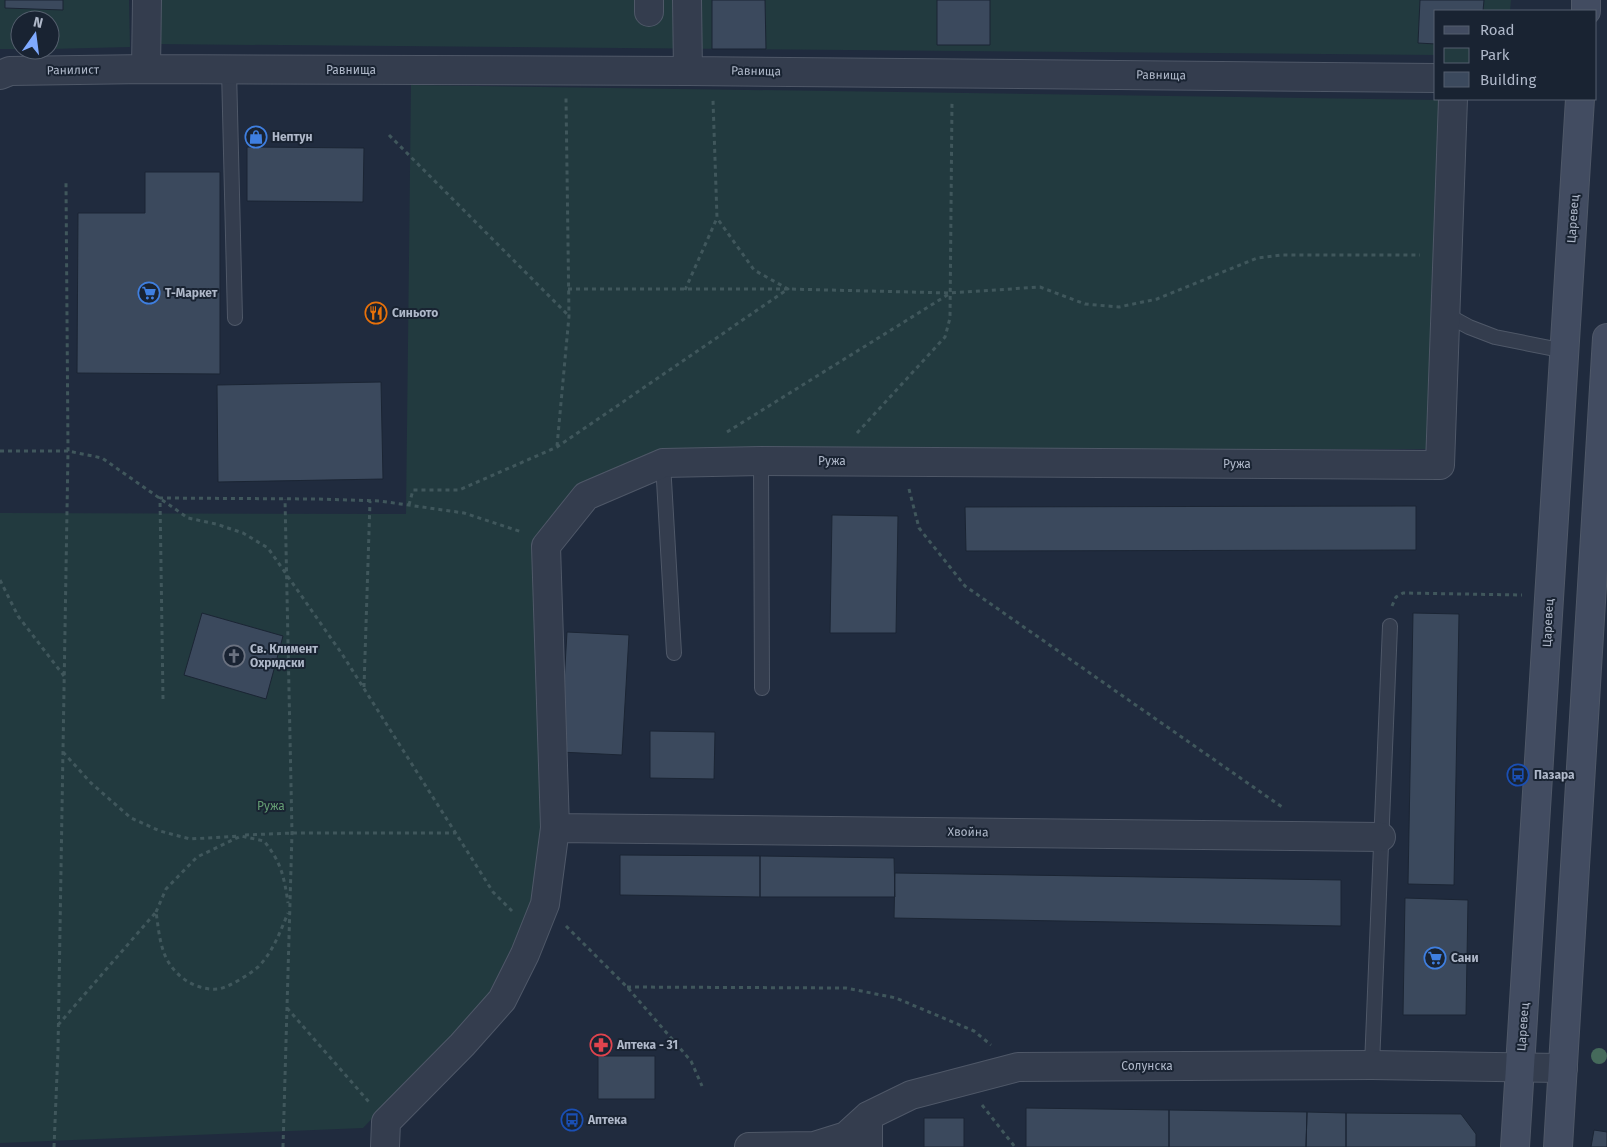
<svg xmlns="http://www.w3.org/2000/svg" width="1607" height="1147" font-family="'Fira Sans',sans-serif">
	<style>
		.green { fill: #223a3f }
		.building { fill: #3b495d; stroke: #1b2534 }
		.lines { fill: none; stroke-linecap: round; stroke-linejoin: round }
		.lane-casing { stroke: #4f5868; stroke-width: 16 }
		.street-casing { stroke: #4f5868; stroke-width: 30 }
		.secondary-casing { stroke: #4f5868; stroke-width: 30 }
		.path { stroke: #40575c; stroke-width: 3; stroke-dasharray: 4 4; stroke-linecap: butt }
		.lane { stroke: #343d4e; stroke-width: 14 }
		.street { stroke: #343d4e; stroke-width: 28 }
		.secondary { stroke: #424c61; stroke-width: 28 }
		.tree { fill: #456a5b }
		.labels { text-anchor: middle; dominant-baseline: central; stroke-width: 4; stroke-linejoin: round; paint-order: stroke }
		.street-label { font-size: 12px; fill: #afb8c9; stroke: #192332 }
		.poi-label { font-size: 12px; font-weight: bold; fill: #afb8c9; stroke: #192332; text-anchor: start }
		.park-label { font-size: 12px; fill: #649d73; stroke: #192332 }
	</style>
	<rect width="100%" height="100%" fill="#202b3e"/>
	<path class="green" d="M0 0H129L130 47 50 49V20H20V49H0Z
		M154 0H1511L1510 11H1436V55L154 44Z
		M411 85 1441 100 1433 449 673 451 578 488 532 545 542 812 535 901 484 1003 363 1128 0 1143V513L406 514Z"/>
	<path class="building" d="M5 0H63V10L5 8Z
		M712 0H765L766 49H712Z
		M937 0H990V45H937Z
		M1420 0H1484L1483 11H1436V44L1418 43Z
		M247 147 364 148 363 202 247 201Z
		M145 172H220V374L77 373 78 213H145Z
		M381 382 383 479 218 482 217 385Z
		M1416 506V550L966 551 965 507Z
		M832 515 898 516 896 633H830Z
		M202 613 283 636 266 699 184 675Z
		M1413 613 1459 614 1454 885 1408 884Z
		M567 632 629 635 622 755 560 752Z
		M650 731 715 732 714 779 650 778Z
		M620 855 760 856V897L620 895Z
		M760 856 894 858 895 897H760Z
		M895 873 1341 880V926L894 918Z
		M1405 898 1468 900 1466 1015H1403Z
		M598 1056H655V1099H598Z
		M1026 1108 1169 1110V1147H1026Z
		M1169 1110 1307 1112 1306 1147H1169Z
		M1307 1112 1346 1113V1147H1306Z
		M1346 1113 1461 1114 1476 1134V1147H1346Z
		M924 1118H964V1147H924Z
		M1594 1130 1607 1132V1147H1591Z"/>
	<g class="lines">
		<g class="lane-casing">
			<path id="lane" d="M229 70 235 318
				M1447 315 1469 327 1495 337 1565 351
				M761 461 762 688
				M663 463 674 653
				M1372 1065 1390 626"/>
		</g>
		<g class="street-casing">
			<path id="street" d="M147 0 146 69 688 71 1436 78
				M687 0 688 71
				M649 12V0
				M0 75 10 71 146 69
				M555 828 1381 837
				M868 1116V1147
				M385 1147 386 1122 462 1045 502 1000 525 954 545 904 555 828 546 546 586 496 663 463 761 461 1440 465 1453 99
				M749 1147 814 1146 846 1136 868 1116 911 1095 1018 1067 1372 1065 1563 1068"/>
		</g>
		<g class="secondary-casing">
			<path id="secondary" d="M1586 11V0
				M1515 1147 1580 99
				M1558 1147 1607 338"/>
		</g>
		<path class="path" d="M389 135 568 315
			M568 289H788L950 293 1040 287 1085 304 1119 307 1157 299 1257 258 1281 255H1420
			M685 290 717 218 713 100
			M727 432 949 294
			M857 433 945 337 950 318 952 101
			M557 446 569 316 566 98
			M0 451H68L102 458 188 518 216 524 243 533 268 548 342 654 493 892 512 911
			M909 489 919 528 965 586 1282 807
			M409 505 413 490H459L557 447 788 289 754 270 717 218
			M0 580 18 616 64 676
			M1392 606 1396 597 1403 593 1522 595
			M364 687 370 501
			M163 699 160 498 317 499 380 501 464 513 522 532
			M63 752 91 783 131 818 160 831 190 839 239 836
			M245 835 292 833H456
			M156 912 166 889 197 857 241 836 264 841C281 862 284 876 288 903
			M566 926 627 987 691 1061 702 1086
			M627 987 846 988 896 998 974 1031 991 1045
			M287 1008 369 1102
			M58 1025 156 912C158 925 159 938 163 950 170 973 193 991 218 989 228 988 250 974 258 967 273 952 280 932 288 913
			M982 1105 1015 1147
			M54 1147 58 1050 68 451 66 183
			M283 1147 292 833 285 499"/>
		<use href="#lane" class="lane"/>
		<use href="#street" class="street"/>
		<use href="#secondary" class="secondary"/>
	</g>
	<circle class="tree" cx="1599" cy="1056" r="8"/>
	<defs>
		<g id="shop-ring" transform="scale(1.125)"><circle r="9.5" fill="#192332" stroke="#3f7fe0" stroke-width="1.5"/><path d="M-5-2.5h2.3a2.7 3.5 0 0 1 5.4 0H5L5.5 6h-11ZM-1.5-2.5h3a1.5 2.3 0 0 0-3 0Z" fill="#3f7fe0"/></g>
		<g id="supermarket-ring" transform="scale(1.125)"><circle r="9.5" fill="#192332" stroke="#3f7fe0" stroke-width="1.5"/><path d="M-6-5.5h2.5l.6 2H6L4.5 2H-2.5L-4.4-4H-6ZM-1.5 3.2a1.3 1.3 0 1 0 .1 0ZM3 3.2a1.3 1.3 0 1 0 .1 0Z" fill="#3f7fe0"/></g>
		<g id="restaurant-ring" transform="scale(1.125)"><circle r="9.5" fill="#192332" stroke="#e8710a" stroke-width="1.5"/><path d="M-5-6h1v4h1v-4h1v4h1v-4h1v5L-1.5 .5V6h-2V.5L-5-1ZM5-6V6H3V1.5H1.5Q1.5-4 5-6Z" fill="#e8710a"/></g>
		<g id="church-ring" transform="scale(1.125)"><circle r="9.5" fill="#192332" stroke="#6b7280" stroke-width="1.5"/><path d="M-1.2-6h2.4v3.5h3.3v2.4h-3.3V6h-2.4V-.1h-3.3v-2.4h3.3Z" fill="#6b7280"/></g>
		<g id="bus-ring" transform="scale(1.125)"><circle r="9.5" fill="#192332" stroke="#1a4fb4" stroke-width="1.5"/><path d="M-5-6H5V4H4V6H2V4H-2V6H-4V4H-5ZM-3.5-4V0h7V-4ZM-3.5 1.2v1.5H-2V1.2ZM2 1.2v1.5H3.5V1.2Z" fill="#1a4fb4"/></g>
		<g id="pharmacy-ring" transform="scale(1.125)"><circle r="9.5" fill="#192332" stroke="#e0444e" stroke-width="1.5"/><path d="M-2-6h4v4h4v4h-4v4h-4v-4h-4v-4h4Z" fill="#e0444e"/></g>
	</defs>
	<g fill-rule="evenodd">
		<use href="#shop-ring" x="256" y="137"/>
		<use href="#supermarket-ring" x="149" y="293"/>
		<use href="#restaurant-ring" x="376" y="313"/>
		<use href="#church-ring" x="234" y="656"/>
		<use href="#bus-ring" x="1518" y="775"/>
		<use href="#supermarket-ring" x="1435" y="958"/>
		<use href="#pharmacy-ring" x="601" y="1045"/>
		<use href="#bus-ring" x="572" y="1120"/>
	</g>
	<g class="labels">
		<g class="street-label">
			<text transform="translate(73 70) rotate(-1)">Ранилист</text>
			<text x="351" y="70">Равнища</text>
			<text transform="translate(756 71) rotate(1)">Равнища</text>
			<text transform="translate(1161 75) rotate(1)">Равнища</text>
			<text transform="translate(1573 219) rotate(-86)">Царевец</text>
			<text x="832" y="461">Ружа</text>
			<text x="1237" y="464">Ружа</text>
			<text transform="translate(1548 623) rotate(-87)">Царевец</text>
			<text transform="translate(968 832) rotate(1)">Хвойна</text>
			<text transform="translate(1523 1027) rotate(-86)">Царевец</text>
			<text x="1147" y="1066">Солунска</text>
		</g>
		<g class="poi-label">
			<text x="272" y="137">Нептун</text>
			<text x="165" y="293">Т-Маркет</text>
			<text x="392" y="313">Синьото</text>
			<text x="250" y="649">Св. Климент<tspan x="250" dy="14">Охридски</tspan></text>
			<text x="1534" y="775">Пазара</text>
			<text x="1451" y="958">Сани</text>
			<text x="617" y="1045">Аптека - 31</text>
			<text x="588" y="1120">Аптека</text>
		</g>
		<g class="park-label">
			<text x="271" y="806">Ружа</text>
		</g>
	</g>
	<rect x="1434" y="10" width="162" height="90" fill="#192332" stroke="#555f6e"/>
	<rect x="1444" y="26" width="25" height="8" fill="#424c61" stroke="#555f6e"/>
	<text x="1480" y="35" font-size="15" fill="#afb8c9">Road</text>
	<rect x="1444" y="48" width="25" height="15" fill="#223a3f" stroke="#555f6e"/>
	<text x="1480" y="60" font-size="15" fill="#afb8c9">Park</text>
	<rect x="1444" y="72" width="25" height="15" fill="#3b495d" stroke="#555f6e"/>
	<text x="1480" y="85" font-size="15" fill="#afb8c9">Building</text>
	<g transform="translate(35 35) rotate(14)"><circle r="24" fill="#192332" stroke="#555f6e"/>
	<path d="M0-4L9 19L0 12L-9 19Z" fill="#7faaff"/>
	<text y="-8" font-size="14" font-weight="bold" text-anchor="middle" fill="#afb8c9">N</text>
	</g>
</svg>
